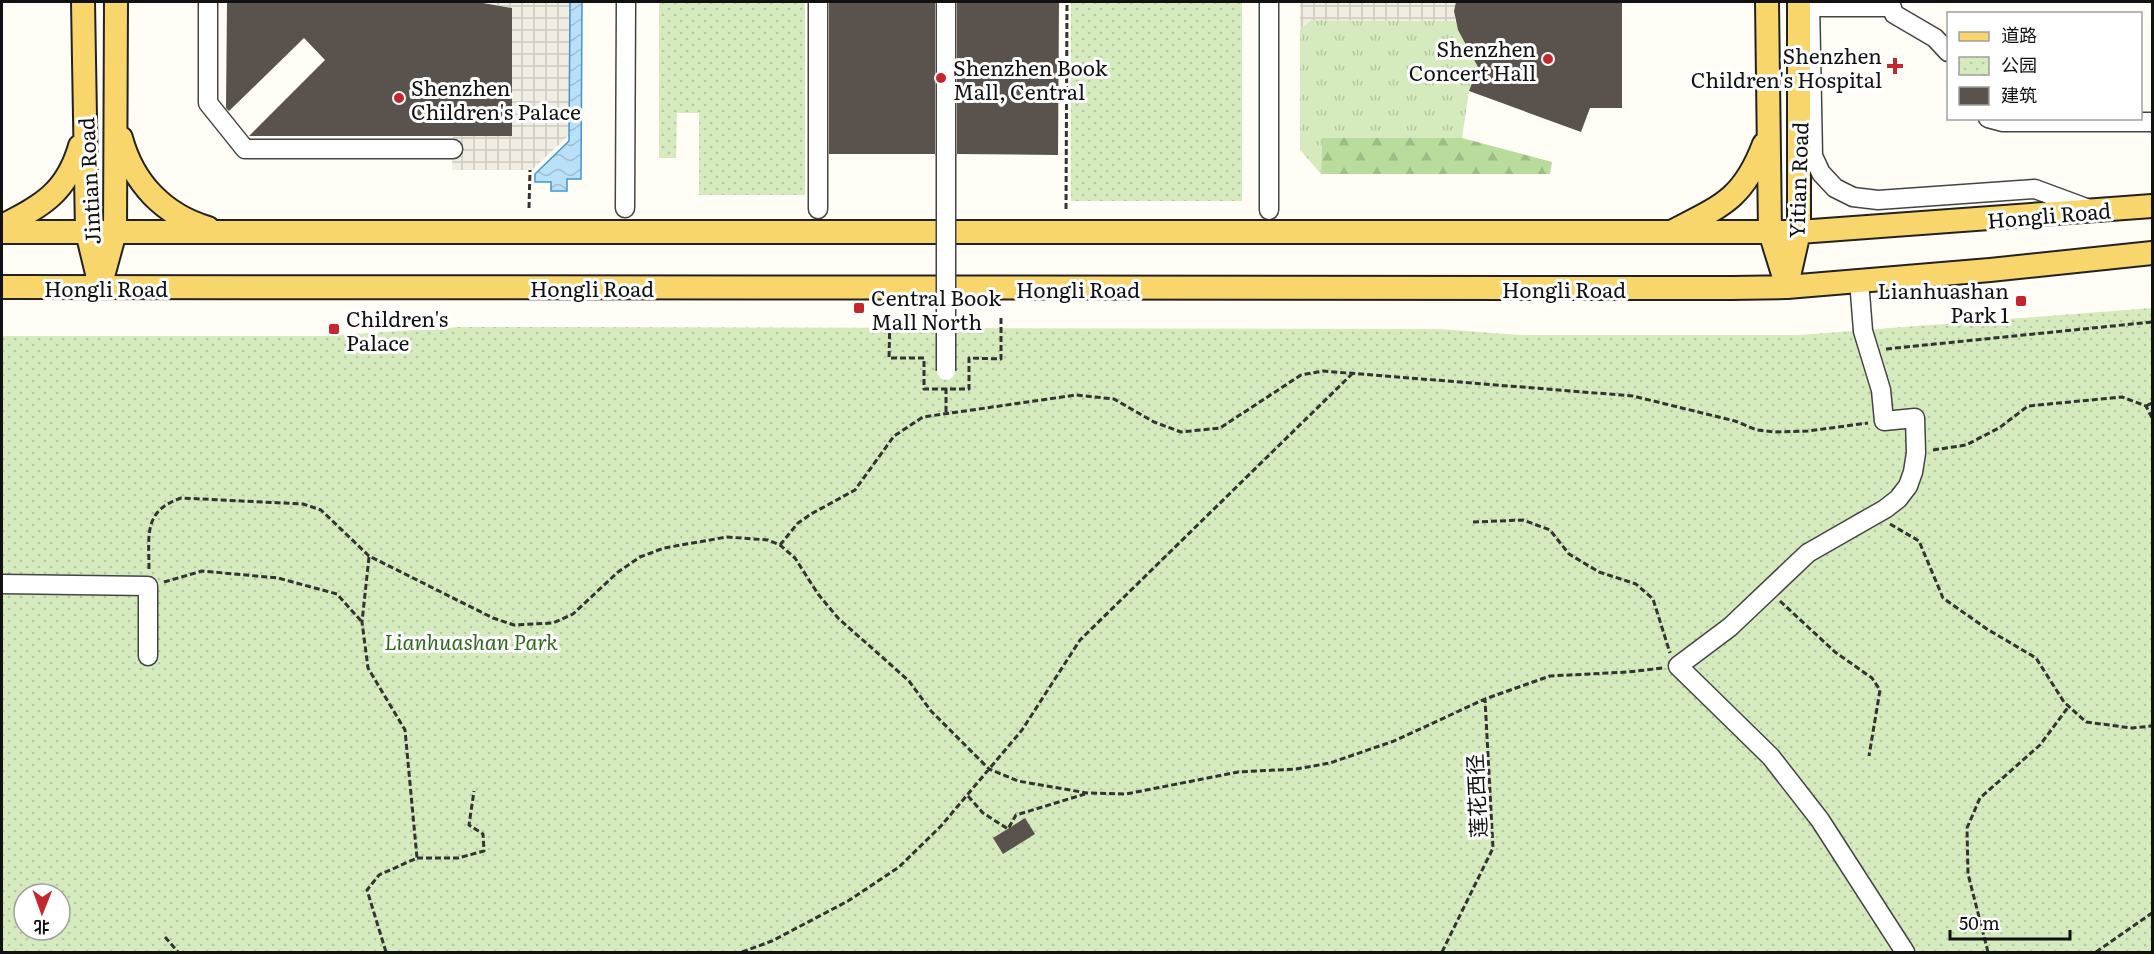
<svg xmlns="http://www.w3.org/2000/svg" width="2154" height="954" font-family="Literata,'Noto Sans SC',serif">
	<style>
		.grass { fill: url(#grass-tufts) }
		.forest { fill: url(#forest-firs) }
		.park { fill: url(#park-dots); fill-rule: evenodd }
		.plaza { fill: url(#plaza-grid) }
		.water { fill: url(#water-waves); stroke: #3f96cf; stroke-width: 1.5 }
		.building { fill: #5a524d }
		.lines { fill: none; stroke-linecap: round; stroke-linejoin: round }
		.minor-casing { stroke: #444; stroke-width: 21 }
		.major-casing { stroke: #222; stroke-width: 26 }
		.path { stroke: #333; stroke-width: 3; stroke-dasharray: 6 3; stroke-linecap: butt }
		.minor { stroke: #fff; stroke-width: 18 }
		.major { stroke: #f9d66b; stroke-width: 22 }
		.minor-bridge-casing { stroke: #444; stroke-width: 21; stroke-linecap: butt }
		.minor-bridge { stroke: #fff; stroke-width: 18 }
		.poi-dot { fill: #c4262e; stroke: #fff; stroke-width: 2 }
		.labels { text-anchor: middle; dominant-baseline: central; stroke-width: 6; stroke-linejoin: round; paint-order: stroke }
		.poi-label { font-size: 21px; fill: #111; stroke: #fff; text-anchor: start }
		.street-label { font-size: 21px; fill: #111; stroke: #fff }
		.park-label { font-size: 21px; font-style: italic; fill: #2f6b1f; stroke: #fff }
	</style>
	<defs>
		<pattern id="grass-tufts" width="24" height="20" patternUnits="userSpaceOnUse" patternTransform="scale(1.5)"><rect width="24" height="20" fill="#d5ebbd"/><path d="M3 7l-1-3M5 7V3M7 7l1-3M15 17l-1-3M17 17v-4M19 17l1-3" fill="none" stroke="#b6c8a1"/></pattern>
		<pattern id="forest-firs" width="22" height="20" patternUnits="userSpaceOnUse" patternTransform="scale(1.5)"><rect width="22" height="20" fill="#b9dc9c"/><path d="M5 1l3.5 6h-7zM16 11l3.5 6h-7z" fill="#9ebc85"/></pattern>
		<pattern id="park-dots" width="8" height="8" patternUnits="userSpaceOnUse" patternTransform="scale(1.5)"><rect width="8" height="8" fill="#d5ebbd"/><path d="M2 2h.1M6 6h.1" fill="none" stroke="#b6c8a1" stroke-width="1.8" stroke-linecap="round"/></pattern>
		<pattern id="plaza-grid" width="8" height="8" patternUnits="userSpaceOnUse" patternTransform="scale(1.5)"><rect width="8" height="8" fill="#f1ede2"/><path d="M0 4h8M4 0v8" fill="none" stroke="#cecac1"/></pattern>
		<pattern id="water-waves" width="16" height="10" patternUnits="userSpaceOnUse" patternTransform="scale(1.5)"><rect width="16" height="10" fill="#b9e0f7"/><path d="M0 5q4-4 8 0t8 0" fill="none" stroke="#9ebfd3"/></pattern>
	</defs>
	<rect width="100%" height="100%" fill="#fffdf5"/>
	<path class="grass" d="M1311 20 1455 21 1478 67 1469 91 1462 138H1322L1321 174 1300 150V29Z"/>
	<path class="forest" d="M1322 138H1462L1552 162 1550 174H1321Z"/>
	<path class="park" d="M659 2H805V195H699V113H677L676 158H659Z
		M1071 2H1242V201H1071Z
		M2152 308V952H2V336H324L459 327 1440 329 1519 335H1800ZM24 894H60V930H24Z"/>
	<path class="plaza" d="M477 2H570L569 135 532 170H452L453 136H512V8Z
		M1300 2H1456L1455 21 1311 20 1300 29Z"/>
	<path class="water" d="M570 2H582L581 179H567V191H551V182H535V174L569 141Z"/>
	<path class="building" d="M227 2H477L512 8V136H249L325 60 304 38 229 111 226 108Z
		M829 2H935V154H829Z
		M957 2H1059L1058 155 957 154Z
		M1456 2H1622V108H1590L1581 132 1469 91 1478 67 1458 30 1454 11Z
		M1025 818 1035 834 1003 854 993 838Z"/>
	<g class="lines">
		<g class="minor-casing">
			<path id="minor" d="M208 2V103L245 149H453
				M818 2V209
				M1810 2 1813 156 1821 173 1835 188 1853 197 1878 200 2035 189 2089 209
				M1890 2 1894 14 1935 38 1948 52
				M1812 7H1890
				M1988 118 2003 122H2152
				M946 154V2
				M625 208 626 2
				M1269 210V2
				M1859 280 1863 331 1881 390 1884 421 1915 418 1916 453 1913 472 1908 486 1898 499 1885 509 1808 553 1730 627 1678 666 1771 757 1820 820 1905 952
				M2 584 148 586V656"/>
		</g>
		<g class="major-casing">
			<path id="major" d="M83 2 87 232 100 286
				M1767 2 1770 232 1787 287
				M121 138C133 183 164 215 208 228
				M2 226C42 206 67 192 80 146
				M1675 230C1724 205 1744 197 1764 144
				M2 232H1799L2152 206
				M1787 285 1799 232V2
				M2 287 1732 288 1787 287 1990 270 2152 253
				M100 287 115 232 116 2"/>
		</g>
		<path class="path" d="M529 208 530 170
			M1066 209 1067 2
			M890 315 889 358H924V389H969V358L1001 359V315
			M1886 349 2152 322
			M946 388V413
			M2146 406 2152 403
			M1933 450 1966 445 1999 428 2028 406 2122 397 2146 406 2152 418
			M1473 522 1523 520 1550 530 1569 554 1599 572 1636 584 1653 599 1670 653
			M1890 524 1919 541 1943 598 1987 629 2036 658 2064 702 2086 722 2132 728 2152 726
			M780 545 798 523 811 514 855 490 894 436 923 417 1076 395 1114 399 1154 422 1181 432 1220 428 1301 375 1323 371 1633 396 1735 421 1757 430 1775 432 1808 431 1868 423
			M369 557 362 622 368 668 405 730 417 858 379 875 367 890 386 952
			M149 569C149 535 143 511 181 498L303 504 321 510 369 556 493 618 514 625 553 623 573 614 618 572 640 557 664 548 727 537 768 540 780 545 795 558 818 594 838 618 909 681 931 711 989 769 1018 781 1087 793 1126 794 1238 772 1296 769 1330 763 1394 741 1485 699 1550 676 1628 672 1663 668
			M164 582 202 571 278 578 337 594 362 622
			M1780 601 1835 652 1872 678 1880 690 1869 756
			M968 796 983 813 1008 829 1016 815 1085 794
			M417 858H458L484 851 483 834 469 825 474 791
			M165 937 178 952
			M742 952 772 941 848 901 899 867 941 826 1022 730 1080 640 1353 373
			M1442 952 1493 848 1485 699
			M1988 952 1968 874 1967 828 1980 798 2040 745 2069 706
			M2096 952 2152 913"/>
		<use href="#minor" class="minor"/>
		<use href="#major" class="major"/>
		<g class="minor-bridge-casing">
			<path id="minor-bridge" d="M946 371V154"/>
		</g>
		<use href="#minor-bridge" class="minor-bridge"/>
	</g>
	<g class="poi-dot">
		<circle cx="1548" cy="59" r="6"/>
		<path d="M1892 57h6v6h6v6h-6v6h-6v-6h-6v-6h6z"/>
		<circle cx="941" cy="78" r="6"/>
		<circle cx="399" cy="98" r="6"/>
		<rect x="2015" y="295" width="12" height="12" rx="3"/>
		<rect x="853" y="302" width="12" height="12" rx="3"/>
		<rect x="328" y="323" width="12" height="12" rx="3"/>
	</g>
	<g class="labels">
		<g class="poi-label">
			<text x="1536" y="47" text-anchor="end">Shenzhen<tspan x="1536" dy="24">Concert Hall</tspan></text>
			<text x="1882" y="54" text-anchor="end">Shenzhen<tspan x="1882" dy="24">Children's Hospital</tspan></text>
			<text x="953" y="66">Shenzhen Book<tspan x="953" dy="24">Mall, Central</tspan></text>
			<text x="411" y="86">Shenzhen<tspan x="411" dy="24">Children's Palace</tspan></text>
			<text x="2009" y="289" text-anchor="end">Lianhuashan<tspan x="2009" dy="24">Park 1</tspan></text>
			<text x="871" y="296">Central Book<tspan x="871" dy="24">Mall North</tspan></text>
			<text x="346" y="317">Children's<tspan x="346" dy="24">Palace</tspan></text>
		</g>
		<g class="street-label">
			<text transform="translate(1797 180) rotate(-88)">Yitian Road</text>
			<text transform="translate(88 181) rotate(-93)">Jintian Road</text>
			<text transform="translate(2049 214) rotate(-5)">Hongli Road</text>
			<text x="106" y="287">Hongli Road</text>
			<text x="592" y="287">Hongli Road</text>
			<text x="1078" y="288">Hongli Road</text>
			<text x="1564" y="288">Hongli Road</text>
			<text transform="translate(1475 796) rotate(-93)">莲花西径</text>
		</g>
		<g class="park-label">
			<text x="471" y="640">Lianhuashan Park</text>
		</g>
	</g>
	<rect width="2154" height="954" fill="none" stroke="#111111" stroke-width="6"/>
	<rect x="1947" y="12" width="195" height="108" fill="#ffffff" stroke="#a0a0a0" stroke-width="1.5"/>
	<rect x="1959" y="32" width="30" height="9" fill="#f9d66b" stroke="#a0a0a0" stroke-width="1.5"/>
	<text x="2001" y="42" font-size="18" fill="#111111">道路</text>
	<rect x="1959" y="57" width="30" height="18" fill="url(#park-dots)" stroke="#a0a0a0" stroke-width="1.5"/>
	<text x="2001" y="72" font-size="18" fill="#111111">公园</text>
	<rect x="1959" y="87" width="30" height="18" fill="#5a524d" stroke="#a0a0a0" stroke-width="1.5"/>
	<text x="2001" y="102" font-size="18" fill="#111111">建筑</text>
	<g transform="translate(42 912) rotate(181)"><circle r="28" fill="#ffffff" stroke="#a0a0a0" stroke-width="1.5"/>
	<path d="M0-4.5L10 22L0 15L-10 22Z" fill="#c4262e"/>
	<text y="-9" font-size="16" font-weight="bold" text-anchor="middle" fill="#111111">北</text>
	</g>
	<path d="M1950 930v9h120v-9" fill="none" stroke="#111111" stroke-width="3"/>
	<text x="1959" y="930" font-size="18" fill="#111111" stroke="#ffffff" stroke-width="4.5" paint-order="stroke">50 m</text>
</svg>
